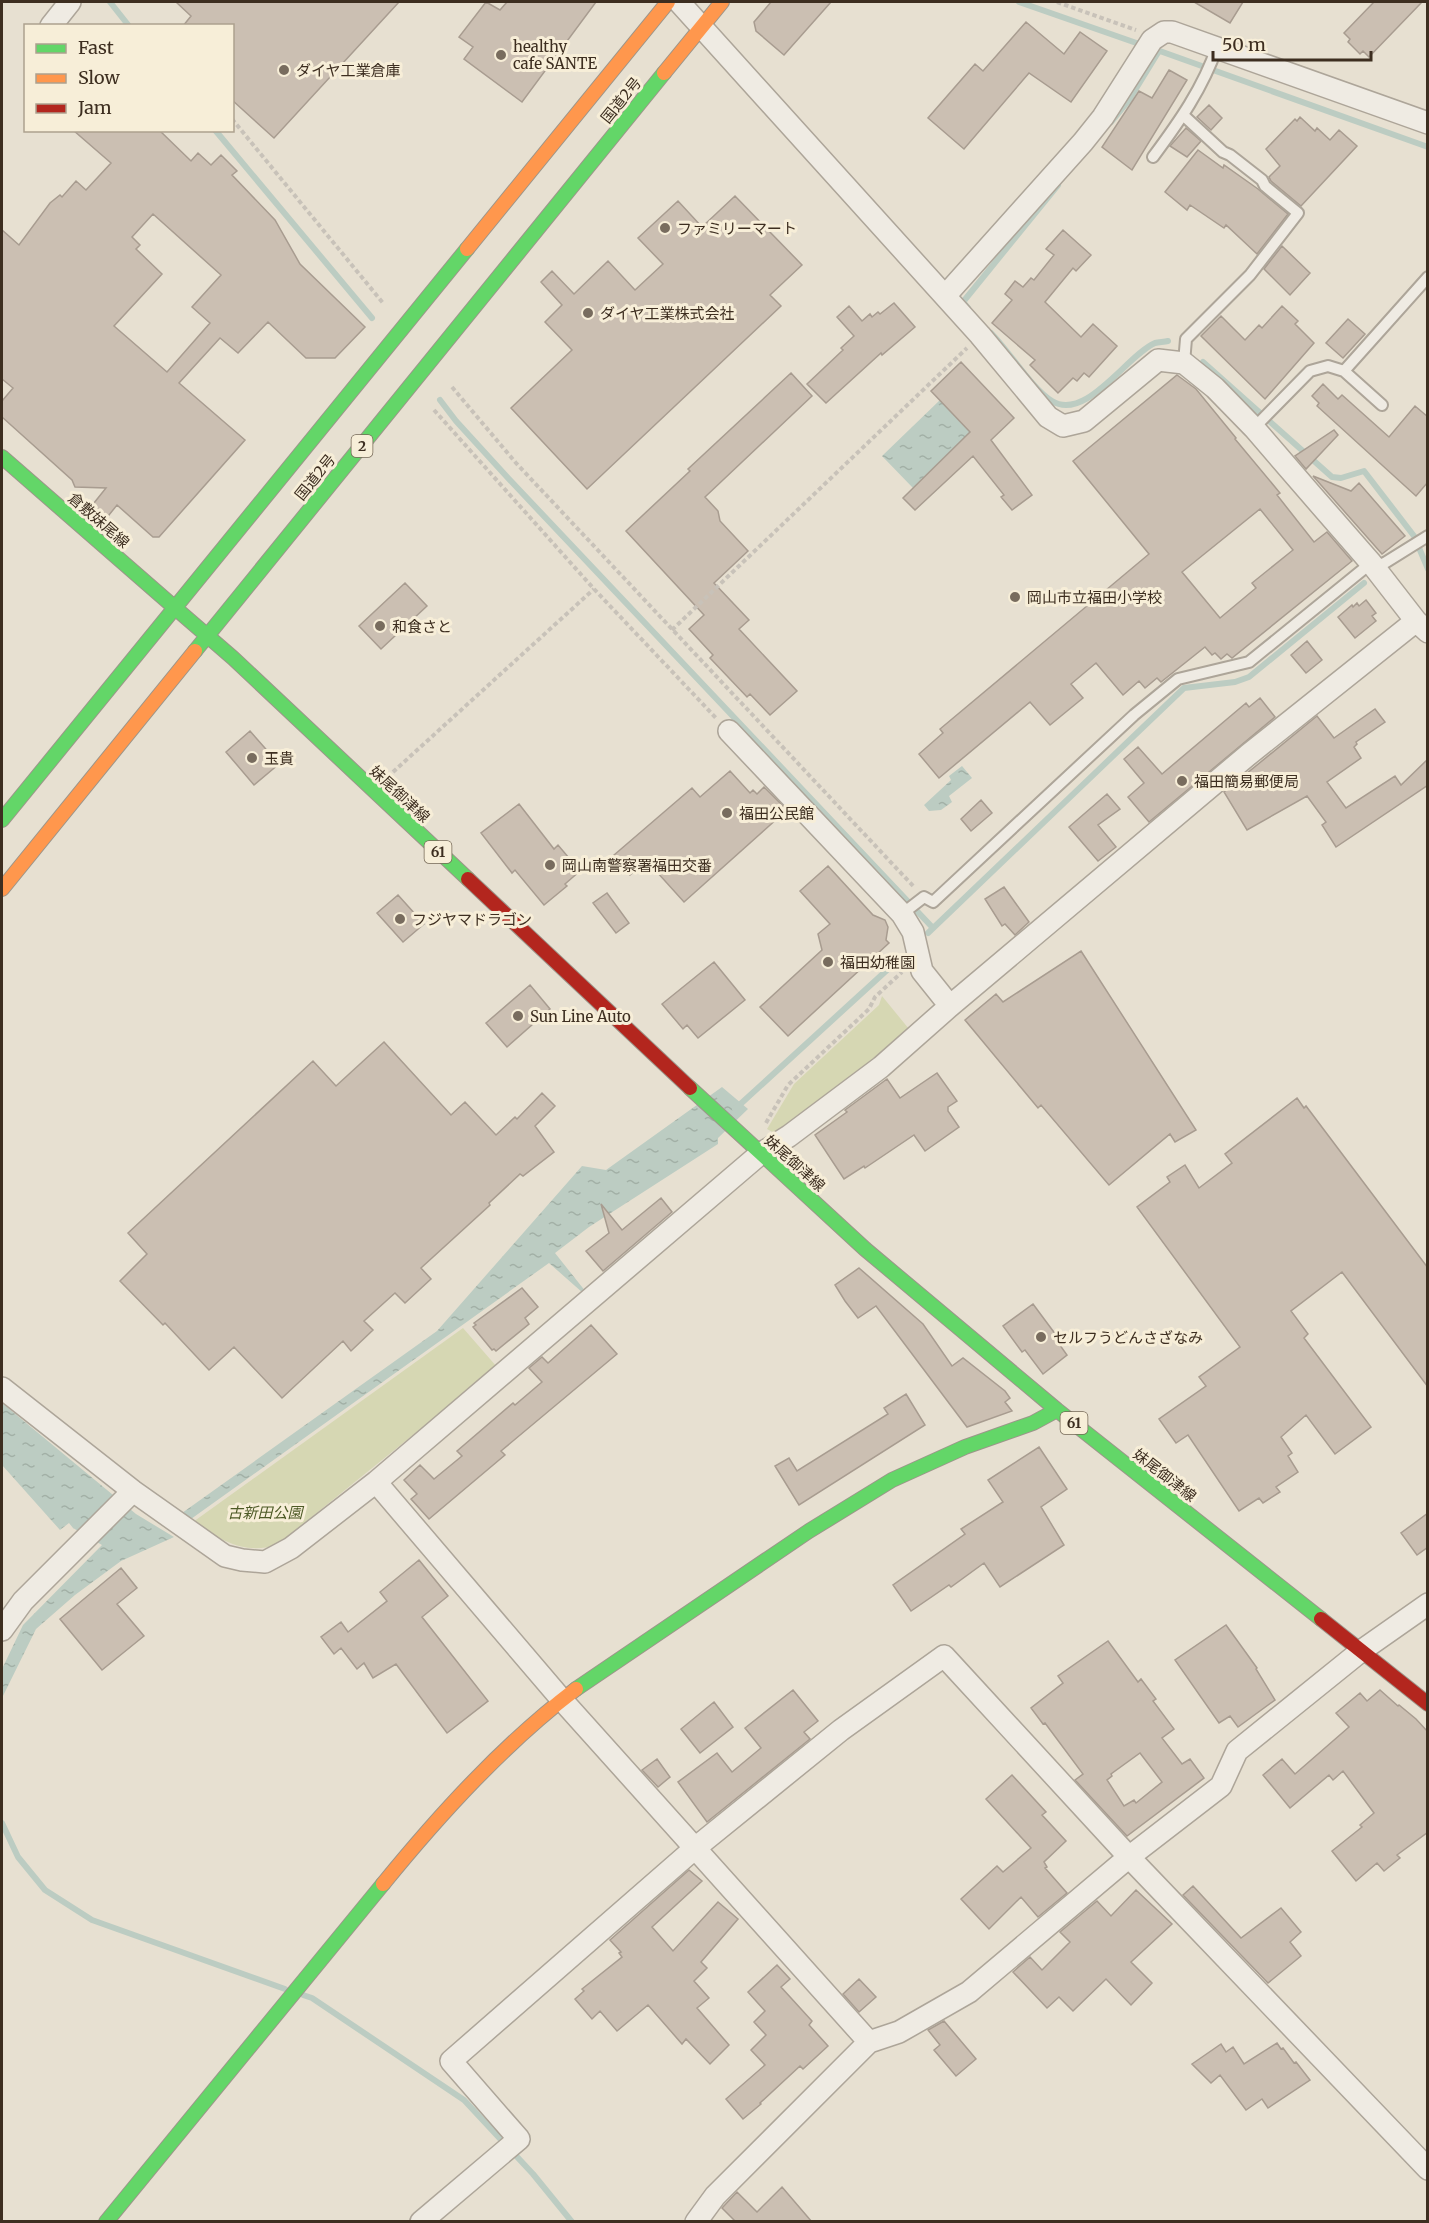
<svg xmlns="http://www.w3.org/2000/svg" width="1429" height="2223" font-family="Merriweather,'Noto Sans JP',serif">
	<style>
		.park { fill: #d6d7b3 }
		.water { fill: url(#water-ripples) }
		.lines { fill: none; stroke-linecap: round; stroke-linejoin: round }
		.stream { stroke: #bcccc2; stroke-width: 6 }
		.building { fill: #cbbfb2; stroke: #a89c90; stroke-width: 1.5; fill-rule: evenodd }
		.lane-casing { stroke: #ada599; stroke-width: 14 }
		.street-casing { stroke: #ada599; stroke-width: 24 }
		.fast-casing { stroke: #9c958a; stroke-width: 16 }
		.slow-casing { stroke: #9c958a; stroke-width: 16 }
		.jam-casing { stroke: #9c958a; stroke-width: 16 }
		.path { stroke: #c8c2b9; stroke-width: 4; stroke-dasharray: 4.5 3; stroke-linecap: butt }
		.lane { stroke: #efebe3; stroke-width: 10 }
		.street { stroke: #efebe3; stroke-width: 21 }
		.fast { stroke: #63d668; stroke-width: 14 }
		.slow { stroke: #ff974d; stroke-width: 14 }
		.jam { stroke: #b3261e; stroke-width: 14 }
		.poi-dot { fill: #786c5e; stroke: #f7eed8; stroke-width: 2 }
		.labels { text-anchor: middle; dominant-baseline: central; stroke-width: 6; stroke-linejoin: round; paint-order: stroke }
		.shield { fill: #f7eed8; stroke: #756857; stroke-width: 1.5 }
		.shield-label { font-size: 14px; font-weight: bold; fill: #3d2e20 }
		.poi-label { font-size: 15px; fill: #3d2e20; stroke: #f7eed8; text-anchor: start }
		.street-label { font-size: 15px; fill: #3d2e20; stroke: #f7eed8 }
		.park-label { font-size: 15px; font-style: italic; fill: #4d5a26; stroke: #f7eed8 }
	</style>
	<defs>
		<pattern id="water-ripples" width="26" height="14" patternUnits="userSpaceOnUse" patternTransform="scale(1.5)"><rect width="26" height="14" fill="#bcccc2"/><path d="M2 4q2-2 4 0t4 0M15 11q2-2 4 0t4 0" fill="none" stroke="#a2b0a6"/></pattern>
	</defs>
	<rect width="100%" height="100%" fill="#e7e0d1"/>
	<path class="park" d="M882 996 909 1029 871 1065 776 1134 767 1129 794 1084 879 1005Z
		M463 1328 497 1367 277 1545C243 1555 221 1540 193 1522Z"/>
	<path class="water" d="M940 400 970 432 913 488 882 456Z
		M962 766 972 778 949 796 952 802 941 810 929 811 924 805 951 780 949 776Z
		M722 1087 748 1109 718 1138V1144L589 1227 555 1253 586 1292 583 1293 549 1263 191 1519 182 1513 437 1331 582 1166 606 1170Z
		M2 1403 136 1514 174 1537 121 1561 75 1595 36 1629 2 1698V1669L23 1625 102 1545 73 1528 69 1523 60 1530 2 1465Z"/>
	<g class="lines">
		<path class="stream" d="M110 2 129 26
			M1019 2 1145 46
			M1157 50 1428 147
			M1111 122 1129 100 1159 51
			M215 130 372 318
			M968 308 963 302 1058 185
			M991 333C1009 351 1032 389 1052 401 1086 422 1127 355 1155 343 1159 342 1164 342 1168 341
			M1203 362 1332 477 1341 478 1364 471 1414 536 1428 569
			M440 400 456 421 508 478 933 928
			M928 933 1184 688 1235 682 1249 677 1364 583
			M735 1109 898 960
			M2 1823 18 1857 45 1890 92 1920 285 1989
			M303 1995 312 1998 464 2100 533 2174 572 2222"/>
	</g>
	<path class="building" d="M176 2H399L274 138 232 100V26H183L191 16Z
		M486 2 500 10 507 2H596L522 102 464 59 473 47 459 37Z
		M771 2H831L784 55 756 31 754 22Z
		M1194 2H1243L1230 23Z
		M1374 2H1422L1369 57 1363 51 1360 54 1348 42 1350 39 1344 33Z
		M1026 22 1064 54 1080 32 1107 51 1071 102 1029 73 964 149 928 118 975 64 983 71Z
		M1169 70 1187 80 1132 170 1102 147 1139 91 1152 98Z
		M1209 105 1222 118 1211 130 1197 117Z
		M1300 117 1315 131 1317 128 1330 140 1339 130 1357 146 1301 206 1271 181 1269 177 1280 166 1266 149 1295 119 1297 121Z
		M1186 128 1201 141 1187 157 1170 146Z
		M73 130H159L191 161 198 153 211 165 221 155 237 171 232 175 275 220 300 264 365 327 335 358H306L268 322 238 353 220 338 179 383 245 440 159 537H153L117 505 105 520 90 508 106 488 75 487 72 480 2 417V401L13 388 2 379V230L19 245 50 203 60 195 62 197 76 181 86 190 111 163ZM153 214 221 275 192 307 210 323 167 372 114 326 162 274 136 249 140 245 132 237Z
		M1198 150 1223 168 1224 165 1258 189 1288 214 1257 254 1226 225 1224 228 1190 205 1187 210 1165 192Z
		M735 196 802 265 770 295 781 306 587 489 511 408 572 350 545 322 562 305 541 282 552 271 574 294 608 261 635 290 663 264 638 238 678 201 702 227Z
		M1063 230 1091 255 1076 271 1073 268 1045 302 1081 337 1093 324 1117 346 1089 377 1084 373 1077 381 1073 378 1058 393 1030 365 1035 360 992 323 1012 300 1005 294 1015 281 1023 287 1031 278 1034 280 1054 255 1046 249Z
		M1282 246 1310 273 1290 295 1264 269Z
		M894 303 915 327 882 355 881 353 826 403 807 384 843 350 841 348 854 336 837 317 849 306 862 321 870 314 872 317 878 312 880 314Z
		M1282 306 1298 321 1295 324 1314 343 1265 399 1201 336 1221 316 1245 340 1259 325 1262 328Z
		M1348 319 1365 334 1343 358 1326 343Z
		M961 362 1014 418 991 440 1032 495 1012 510 1001 497 1004 495 973 456 915 510 903 498 970 432 931 391Z
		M791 373 812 396 705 497 718 511 720 521 748 551 714 583 749 620 739 629 797 691 770 715 750 694 747 697 710 658 713 655 689 629 704 615 626 531 690 471 688 469Z
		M1177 375 1196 389 1236 438 1235 439 1280 493 1277 495 1314 542 1327 532 1352 561 1232 658 1227 654 1221 659 1215 653 1212 655 1205 647 1161 682 1157 678 1145 688 1139 681 1123 695 1096 663 1071 684 1083 698 1050 725 1030 702 939 778 919 754 943 733 940 729 1149 554 1073 461ZM1260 509 1293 550 1252 583 1256 588 1220 618 1182 572Z
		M1323 384 1338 399 1342 395 1389 437 1415 406 1428 417V482L1416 496 1317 406 1319 403 1312 396Z
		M1334 430 1338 435 1306 469 1295 456Z
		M1313 476 1351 491 1359 483 1405 536 1382 554Z
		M405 583 427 606 381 649 359 626Z
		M1366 600 1376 613 1372 616 1376 621 1355 638 1338 617 1352 605 1353 607 1357 603 1359 606Z
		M1307 641 1322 660 1306 673 1291 655Z
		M1260 698 1275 717 1149 822 1128 797 1144 783 1124 759 1138 747 1162 774 1246 703 1249 707Z
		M1375 709 1385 722 1356 742 1357 744 1354 747 1361 758 1327 782 1346 808 1395 776 1401 785 1428 759V785L1336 847 1322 825 1326 822 1307 796 1247 830 1224 792 1317 716 1334 738Z
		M250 731 279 764 254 785 226 752Z
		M730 771 750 793 753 790 757 794 764 787 783 806 775 814 778 818 684 902 647 861 630 875 614 855 692 788 700 797Z
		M1107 794 1120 809 1098 825 1116 847 1098 861 1069 827Z
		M981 800 992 813 971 831 961 819Z
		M519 804 554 849 558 845 580 871 565 884 567 886 544 905 515 870 512 873 481 833Z
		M828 866 873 915 885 920 888 927 886 940 889 943 788 1036 760 1007 822 950 818 934 830 924 800 891Z
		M1004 887 1029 922 1015 935 1005 924 1002 926 985 899Z
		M607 893 629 923 616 933 593 903Z
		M398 895 424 924 403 942 377 913Z
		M1081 951 1196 1130 1175 1142 1170 1134 1109 1185 1041 1105 1038 1108 965 1020 996 994 1003 1002Z
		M714 962 745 1000 698 1038 687 1025 683 1029 662 1004Z
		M530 985 550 1009 507 1047 486 1023Z
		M384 1042 451 1115 465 1102 496 1135 515 1117 517 1119 542 1093 555 1106 535 1126 554 1152 523 1176 520 1174 489 1203 490 1205 421 1268 431 1279 405 1303 395 1293 364 1321 373 1330 351 1351 343 1341 282 1398 234 1347 209 1370 165 1323 163 1325 120 1281 147 1254 128 1233 313 1061 336 1086Z
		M937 1073 957 1101 948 1107V1111L959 1127 925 1151 914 1135 865 1168 864 1166 844 1179 815 1135 847 1112 845 1110 887 1079 900 1098Z
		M1297 1098 1304 1108 1306 1106 1428 1268V1387L1342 1272 1291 1311 1308 1334 1304 1338 1371 1427 1335 1454 1306 1415 1281 1437 1292 1453 1288 1456 1298 1472 1276 1487 1280 1492 1263 1503 1259 1498 1239 1511 1188 1435 1176 1443 1159 1419 1206 1386 1199 1377 1240 1347 1137 1207 1170 1182 1167 1177 1185 1165 1199 1188 1232 1163 1225 1154Z
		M661 1198 672 1212 603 1271 586 1251 609 1233 601 1204 622 1230Z
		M859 1268 923 1324 952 1366 963 1358 1005 1391 1010 1398 1005 1402 1012 1411 967 1427 876 1306 858 1318 845 1301 835 1285Z
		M522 1288 538 1307 525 1318 529 1324 496 1351 494 1349 492 1350 473 1327 476 1325 474 1323Z
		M1033 1304 1059 1339 1057 1341 1067 1355 1043 1374 1025 1350 1022 1352 1003 1326Z
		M591 1325 617 1354 501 1451 505 1455 429 1519 411 1499 417 1494 404 1480 420 1465 434 1479 462 1456 457 1451 513 1403 515 1405 542 1382 529 1368 542 1357 548 1363Z
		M906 1394 925 1425 799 1505 775 1466 789 1458 797 1471 888 1414 884 1408Z
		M1039 1447 1067 1489 1041 1507 1064 1545 1000 1587 984 1563 951 1587 949 1585 911 1611 893 1585 965 1534 961 1529 1003 1502 988 1480Z
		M1428 1513V1547L1417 1555 1401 1533Z
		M419 1560 448 1596 422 1617 488 1701 447 1733 396 1664 373 1678 364 1663 357 1669 341 1648 334 1654 321 1637 341 1622 348 1632 387 1601 380 1592Z
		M121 1568 137 1588 117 1604 144 1636 102 1670 60 1619Z
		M1226 1625 1257 1668 1256 1669 1275 1700 1238 1727 1230 1716 1219 1723 1175 1660Z
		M1108 1641 1138 1682 1141 1679 1156 1699 1153 1701 1174 1729 1162 1738 1182 1764 1190 1759 1204 1778 1127 1836 1075 1780 1083 1774 1045 1723 1043 1724 1031 1708 1063 1683 1058 1676ZM1140 1753 1162 1782 1136 1803 1134 1800 1124 1806 1107 1780 1112 1776 1111 1774Z
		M793 1690 818 1721 804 1732 810 1739 707 1822 678 1782 717 1753 732 1772 761 1748 745 1728Z
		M1380 1690 1398 1706 1399 1705 1416 1719 1428 1732V1832L1397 1855 1400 1858 1384 1871 1377 1863 1356 1881 1332 1851 1362 1827 1360 1825 1374 1813 1343 1771 1333 1780 1329 1775 1290 1808 1263 1775 1282 1759 1295 1774 1349 1727 1336 1713 1360 1693 1367 1701Z
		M714 1702 733 1727 700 1753 681 1729Z
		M657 1759 670 1777 658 1787 642 1770Z
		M1012 1775 1046 1812 1042 1815 1066 1841 1044 1862 1047 1867 1045 1868 1067 1893 1038 1917 1021 1897 989 1929 961 1899 997 1866 1003 1872 1031 1848 986 1799Z
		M689 1870 702 1881 652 1927 673 1951 718 1902 738 1919 701 1962 707 1968 694 1981 709 1998 697 2008 729 2045 710 2064 686 2039 682 2044 648 2005 617 2031 600 2011 592 2019 575 1999 584 1991 582 1989 622 1957 619 1953 621 1952 610 1940Z
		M1193 1886 1241 1938 1281 1908 1301 1932 1290 1942 1301 1956 1268 1983 1183 1895Z
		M1136 1890 1172 1924 1131 1962 1152 1983 1131 2005 1106 1979 1073 2011 1059 1997 1047 2008 1013 1972 1030 1957 1042 1970 1070 1942 1060 1932 1097 1901 1111 1916Z
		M777 1965 790 1979 781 1987 812 2021 809 2025 828 2046 803 2069 800 2066 760 2103 761 2104 743 2119 726 2099 765 2065 751 2050 766 2035 754 2022 765 2011 748 1992Z
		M859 1979 876 1997 859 2012 843 1994Z
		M944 2021 976 2059 956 2076 934 2050 940 2045 928 2030Z
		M1277 2043 1281 2049 1283 2048 1294 2063 1296 2062 1310 2080 1268 2108 1262 2099 1246 2110 1220 2075 1211 2083 1192 2064 1221 2044 1226 2052 1233 2047 1244 2064Z
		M782 2187 812 2222H736L722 2208 737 2192 757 2212Z"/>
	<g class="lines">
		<g class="lane-casing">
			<path id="lane" d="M1183 115 1223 152 1230 155 1262 180 1265 186 1298 213 1250 275 1186 339 1184 363
				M1153 157C1179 122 1203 88 1217 47
				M1344 371 1382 405
				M1254 428 1310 371 1328 366 1344 371 1428 277
				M902 914 924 897 933 902 1134 715 1178 679 1249 662 1371 563 1383 564 1428 536"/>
		</g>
		<g class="street-casing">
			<path id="street" d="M679 2 980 335 1048 417 1063 426 1084 421 1158 360 1184 363 1215 388 1254 428 1310 493 1371 563 1416 621 1428 632
				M51 26 70 2
				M945 296 1083 142 1103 117 1152 40 1164 32H1172L1428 123
				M729 731 902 914 913 932 922 971 950 1006
				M2 1388 133 1491 225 1556 242 1560 265 1562 291 1548 376 1482 760 1154 789 1136 881 1067 950 1006 1248 755 1416 621
				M376 1482 562 1700 869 2042
				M2 1630 23 1601 133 1491
				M421 2222 519 2139 451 2061 694 1849 841 1730 944 1656 1129 1857 1428 2169
				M696 2222 715 2196 869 2042 899 2032 969 1992 1129 1857 1221 1786 1237 1751 1361 1651 1428 1604"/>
		</g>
		<g class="fast-casing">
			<path id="fast" d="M2 457 174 607
				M174 607 233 658 468 879
				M195 651 664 73
				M2 820 467 249
				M690 1088 865 1249 1057 1410 1321 1619
				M576 1689 809 1531 892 1480 965 1447 1033 1423 1057 1410
				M106 2222 383 1884"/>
		</g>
		<g class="slow-casing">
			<path id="slow" d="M664 73 722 2
				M467 249 668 2
				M2 889 195 651
				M383 1884C441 1813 504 1744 576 1689"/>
		</g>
		<g class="jam-casing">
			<path id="jam" d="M468 879 690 1088
				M1321 1619 1428 1704"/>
		</g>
		<path class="path" d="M1057 2 1136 30
			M232 119 383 303
			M452 387 516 463 915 888
			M434 410 594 589 716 718
			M672 630 967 348
			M393 772 594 589
			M766 1123 788 1085 869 1009 875 997 902 972"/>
		<use href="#lane" class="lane"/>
		<use href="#street" class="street"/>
		<use href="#fast" class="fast"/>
		<use href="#slow" class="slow"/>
		<use href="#jam" class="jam"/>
	</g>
	<g class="poi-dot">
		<circle cx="501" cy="55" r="6"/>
		<circle cx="284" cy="70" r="6"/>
		<circle cx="665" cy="228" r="6"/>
		<circle cx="588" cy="313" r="6"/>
		<circle cx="1015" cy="597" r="6"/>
		<circle cx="380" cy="626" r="6"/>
		<circle cx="252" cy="758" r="6"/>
		<circle cx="1182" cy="781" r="6"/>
		<circle cx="727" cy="813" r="6"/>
		<circle cx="550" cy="865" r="6"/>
		<circle cx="400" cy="919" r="6"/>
		<circle cx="828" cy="962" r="6"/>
		<circle cx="518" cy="1016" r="6"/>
		<circle cx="1041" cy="1337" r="6"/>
	</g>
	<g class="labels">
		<g class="shield">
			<rect x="351.5" y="435" width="21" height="22" rx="4.5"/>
			<rect x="424.5" y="841" width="27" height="22" rx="4.5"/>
			<rect x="1060.5" y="1412" width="27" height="22" rx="4.5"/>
		</g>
		<g class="shield-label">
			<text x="362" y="446">2</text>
			<text x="438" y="852">61</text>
			<text x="1074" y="1423">61</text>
		</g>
		<g class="poi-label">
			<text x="513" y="46">healthy<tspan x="513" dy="17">cafe SANTE</tspan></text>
			<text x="296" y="70">ダイヤ工業倉庫</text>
			<text x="677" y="228">ファミリーマート</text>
			<text x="600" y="313">ダイヤ工業株式会社</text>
			<text x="1027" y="597">岡山市立福田小学校</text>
			<text x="392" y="626">和食さと</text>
			<text x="264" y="758">玉貴</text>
			<text x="1194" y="781">福田簡易郵便局</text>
			<text x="739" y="813">福田公民館</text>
			<text x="562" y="865">岡山南警察署福田交番</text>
			<text x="412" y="919">フジヤマドラゴン</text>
			<text x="840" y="962">福田幼稚園</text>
			<text x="530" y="1016">Sun Line Auto</text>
			<text x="1053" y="1337">セルフうどんさざなみ</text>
		</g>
		<g class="street-label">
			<text transform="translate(621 100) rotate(-51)">国道2号</text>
			<text transform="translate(315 477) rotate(-51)">国道2号</text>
			<text transform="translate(99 520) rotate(41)">倉敷妹尾線</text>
			<text transform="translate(400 794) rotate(43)">妹尾御津線</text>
			<text transform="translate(795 1163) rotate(42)">妹尾御津線</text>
			<text transform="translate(1165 1475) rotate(38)">妹尾御津線</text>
		</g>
		<g class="park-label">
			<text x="265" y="1512">古新田公園</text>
		</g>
	</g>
	<rect width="1429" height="2223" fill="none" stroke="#3d2e20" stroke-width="6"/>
	<rect x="24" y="24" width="210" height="108" fill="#f7eed8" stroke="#ada18e" stroke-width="1.5"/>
	<rect x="36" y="44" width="30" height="9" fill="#63d668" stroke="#ada18e" stroke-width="1.5"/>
	<text x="78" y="54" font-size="18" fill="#3d2e20">Fast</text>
	<rect x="36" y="74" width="30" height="9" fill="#ff974d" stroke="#ada18e" stroke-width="1.5"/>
	<text x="78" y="84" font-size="18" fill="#3d2e20">Slow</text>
	<rect x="36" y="104" width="30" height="9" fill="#b3261e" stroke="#ada18e" stroke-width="1.5"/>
	<text x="78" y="114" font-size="18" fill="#3d2e20">Jam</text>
	<path d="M1213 51v9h158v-9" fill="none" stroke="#3d2e20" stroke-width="3"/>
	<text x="1222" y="51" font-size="18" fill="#3d2e20" stroke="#f7eed8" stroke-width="4.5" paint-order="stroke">50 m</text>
</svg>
